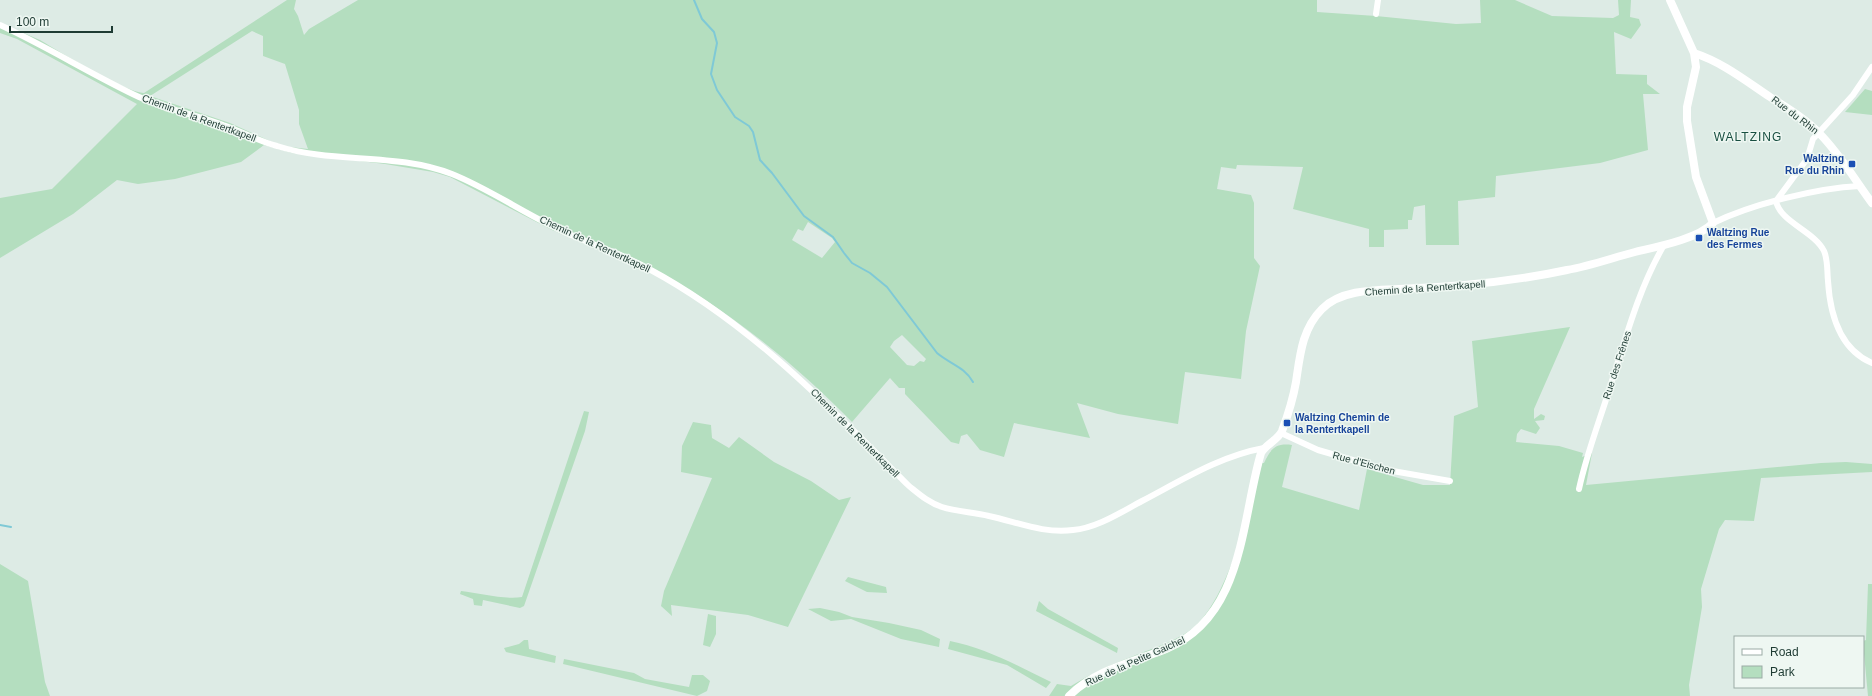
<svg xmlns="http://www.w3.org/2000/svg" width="1872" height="696" font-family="Arial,sans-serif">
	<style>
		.green { fill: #b4debf; fill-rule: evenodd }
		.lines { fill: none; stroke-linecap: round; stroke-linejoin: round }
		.stream { stroke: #7fc9d6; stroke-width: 2 }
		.minor { stroke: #fff; stroke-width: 6 }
		.tertiary { stroke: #fff; stroke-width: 8 }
		.transit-dot { fill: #1a4fb4; stroke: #eef7f2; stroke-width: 1.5 }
		.labels { text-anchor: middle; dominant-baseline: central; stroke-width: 3; stroke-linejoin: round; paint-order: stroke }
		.street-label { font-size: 10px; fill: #1e3b33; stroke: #eef7f2 }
		.transit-label { font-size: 10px; font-weight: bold; fill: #164399; stroke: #eef7f2; text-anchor: start }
		.quarter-label { font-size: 12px; letter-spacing: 1px; fill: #184f41; stroke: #eef7f2 }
	</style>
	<rect width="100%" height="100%" fill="#ddebe5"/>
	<path class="green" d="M287 0H296L294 9 298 16 304 35 309 29 358 0H1317V12L1376 16 1456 24 1481 23 1480 0H1515L1552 16 1613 18 1619 15 1618 0H1631L1630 17 1639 19 1641 25 1631 39 1614 32 1616 74 1647 75V84L1660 94H1643L1648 150 1600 163 1496 176 1495 197 1458 201 1459 245H1426L1425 205 1414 207 1412 220H1408V229L1384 230V247H1369V229L1293 209 1303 167 1237 165 1236 169 1221 167 1217 189 1251 195 1254 203V258L1260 266 1246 331 1241 379 1185 372 1178 424 1118 414 1077 403 1090 438 1014 423 1004 457 980 450 967 434 961 436 959 444 951 442 905 394V388H899L890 378 852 422C783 351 703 291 613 248L608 254 552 230 450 177 433 172 385 164 292 153 264 145 241 162 175 179 138 184 117 180 73 214 0 258V198L52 189 137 104 17 39 0 33V23C13 29 27 34 40 40 60 52 125 92 144 93ZM252 31 263 36V56L285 64 299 110V124L308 149 281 146 230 123 150 96ZM808 222 832 238 835 242 822 258 792 240 798 229 803 231ZM902 335 926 359 924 362 920 361 914 366 907 365 890 347 894 341Z
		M1865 89 1872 91V115L1845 112Z
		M1570 327 1534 409V419L1541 414 1545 416 1544 420 1535 421 1540 428 1536 434 1521 429 1517 434 1516 442 1559 446 1583 453 1582 457 1592 453 1586 485 1821 463 1846 462 1872 464V472L1761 478 1754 521 1725 520 1719 529 1701 589 1702 607 1689 685 1690 696H1049L1057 684 1071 686C1090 674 1110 665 1131 657 1150 649 1172 643 1189 631 1228 604 1249 508 1262 463H1264C1271 448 1276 443 1292 445L1282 487 1359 510 1367 469 1423 485H1450L1454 416 1478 407 1472 341Z
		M584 411 589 412 585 431 524 606 520 608 483 600 482 606 474 605 473 599 460 594 461 591C480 593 504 600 522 597Z
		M693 422 711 425 712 438 729 448 739 437 774 462 811 481 839 500 851 497 788 627 748 615 671 605 672 616 661 606 664 591 712 478 681 472 682 446Z
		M0 564 28 581 45 682 50 696H0Z
		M848 577 886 587 887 593 867 592 845 581Z
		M1868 584H1872V696H1868L1863 643V641L1866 640Z
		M1039 601 1048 609 1118 648 1117 653 1036 611Z
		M820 608 839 612 852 617 889 623 921 630 940 639 939 647 901 639 851 619 831 621 808 609Z
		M708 614 716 616V634L710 647 703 645Z
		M524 640H528L529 649 556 656 555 663 506 652 504 648 519 644Z
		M950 641C985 648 1019 666 1051 682L1046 688 1007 665 948 649Z
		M564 659 634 673 645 679 689 687 692 675H703L710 681 707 691 697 696 563 664Z"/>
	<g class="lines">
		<path class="stream" d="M694 0 702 19 714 32 717 43 711 74 717 90 735 117 749 126 753 132 760 160 772 173 804 216 833 237 844 253 852 263 870 273 887 287 937 353C950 364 965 367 973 382
			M0 525 11 527"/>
		<path class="minor" d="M1376 14 1378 0
			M0 25C48 47 92 75 139 97 166 109 196 115 223 125 241 131 258 141 277 146 333 164 396 152 452 174 487 188 519 210 554 227 585 243 619 252 649 269 750 323 829 406 909 486 919 494 929 503 942 507 957 512 974 512 989 516 1017 522 1044 534 1073 530 1097 528 1121 512 1142 501 1182 480 1220 456 1264 448
			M1776 201C1780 222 1814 231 1824 251 1828 260 1827 272 1828 281 1830 314 1839 349 1872 363
			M1776 201 1807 159 1813 139 1853 95 1872 67
			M1713 223C1752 204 1817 188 1860 186
			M1281 433 1318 450 1387 470 1450 481
			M1579 489C1587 452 1600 420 1611 384 1626 337 1639 288 1664 245"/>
		<path class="tertiary" d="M1694 53C1722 62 1746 81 1770 97 1787 108 1806 119 1819 133 1840 154 1855 180 1872 203
			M1069 696C1095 670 1133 662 1166 649 1244 617 1241 521 1261 453 1266 444 1278 440 1282 431 1288 415 1293 399 1296 382 1300 355 1302 329 1322 309 1340 290 1374 290 1399 289 1456 287 1511 282 1567 270 1590 266 1612 258 1635 252 1656 247 1698 239 1713 223L1696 177 1687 121V107L1696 67 1694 53 1670 0"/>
	</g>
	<g class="transit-dot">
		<rect x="1848" y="160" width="8" height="8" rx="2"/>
		<rect x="1695" y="234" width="8" height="8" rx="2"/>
		<rect x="1283" y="419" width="8" height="8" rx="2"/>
	</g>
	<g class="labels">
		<g class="street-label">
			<text transform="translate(1795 115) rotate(37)">Rue du Rhin</text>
			<text transform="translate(199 118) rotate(20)">Chemin de la Rentertkapell</text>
			<text transform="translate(595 244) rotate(25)">Chemin de la Rentertkapell</text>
			<text transform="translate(1425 288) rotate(-4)">Chemin de la Rentertkapell</text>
			<text transform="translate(1617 365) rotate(-72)">Rue des Frênes</text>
			<text transform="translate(855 433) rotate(45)">Chemin de la Rentertkapell</text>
			<text transform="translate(1364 463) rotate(15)">Rue d'Eischen</text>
			<text transform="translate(1135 661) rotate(-24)">Rue de la Petite Gaichel</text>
		</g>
		<g class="transit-label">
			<text x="1844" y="158" text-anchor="end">Waltzing<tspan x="1844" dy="12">Rue du Rhin</tspan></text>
			<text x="1707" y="232">Waltzing Rue<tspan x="1707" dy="12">des Fermes</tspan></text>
			<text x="1295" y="417">Waltzing Chemin de<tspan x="1295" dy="12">la Rentertkapell</tspan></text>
		</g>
		<g class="quarter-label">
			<text x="1748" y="137">WALTZING</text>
		</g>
	</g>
	<rect x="1734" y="636" width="130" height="52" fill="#eef7f2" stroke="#9baca6"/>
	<rect x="1742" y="649" width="20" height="6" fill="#ffffff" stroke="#9baca6"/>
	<text x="1770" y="656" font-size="12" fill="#1e3b33">Road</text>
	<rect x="1742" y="666" width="20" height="12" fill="#b4debf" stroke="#9baca6"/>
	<text x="1770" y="676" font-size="12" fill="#1e3b33">Park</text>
	<path d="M10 26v6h102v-6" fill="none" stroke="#1e3b33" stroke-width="2"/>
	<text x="16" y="26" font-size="12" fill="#1e3b33" stroke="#eef7f2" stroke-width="3" paint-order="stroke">100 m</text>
</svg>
